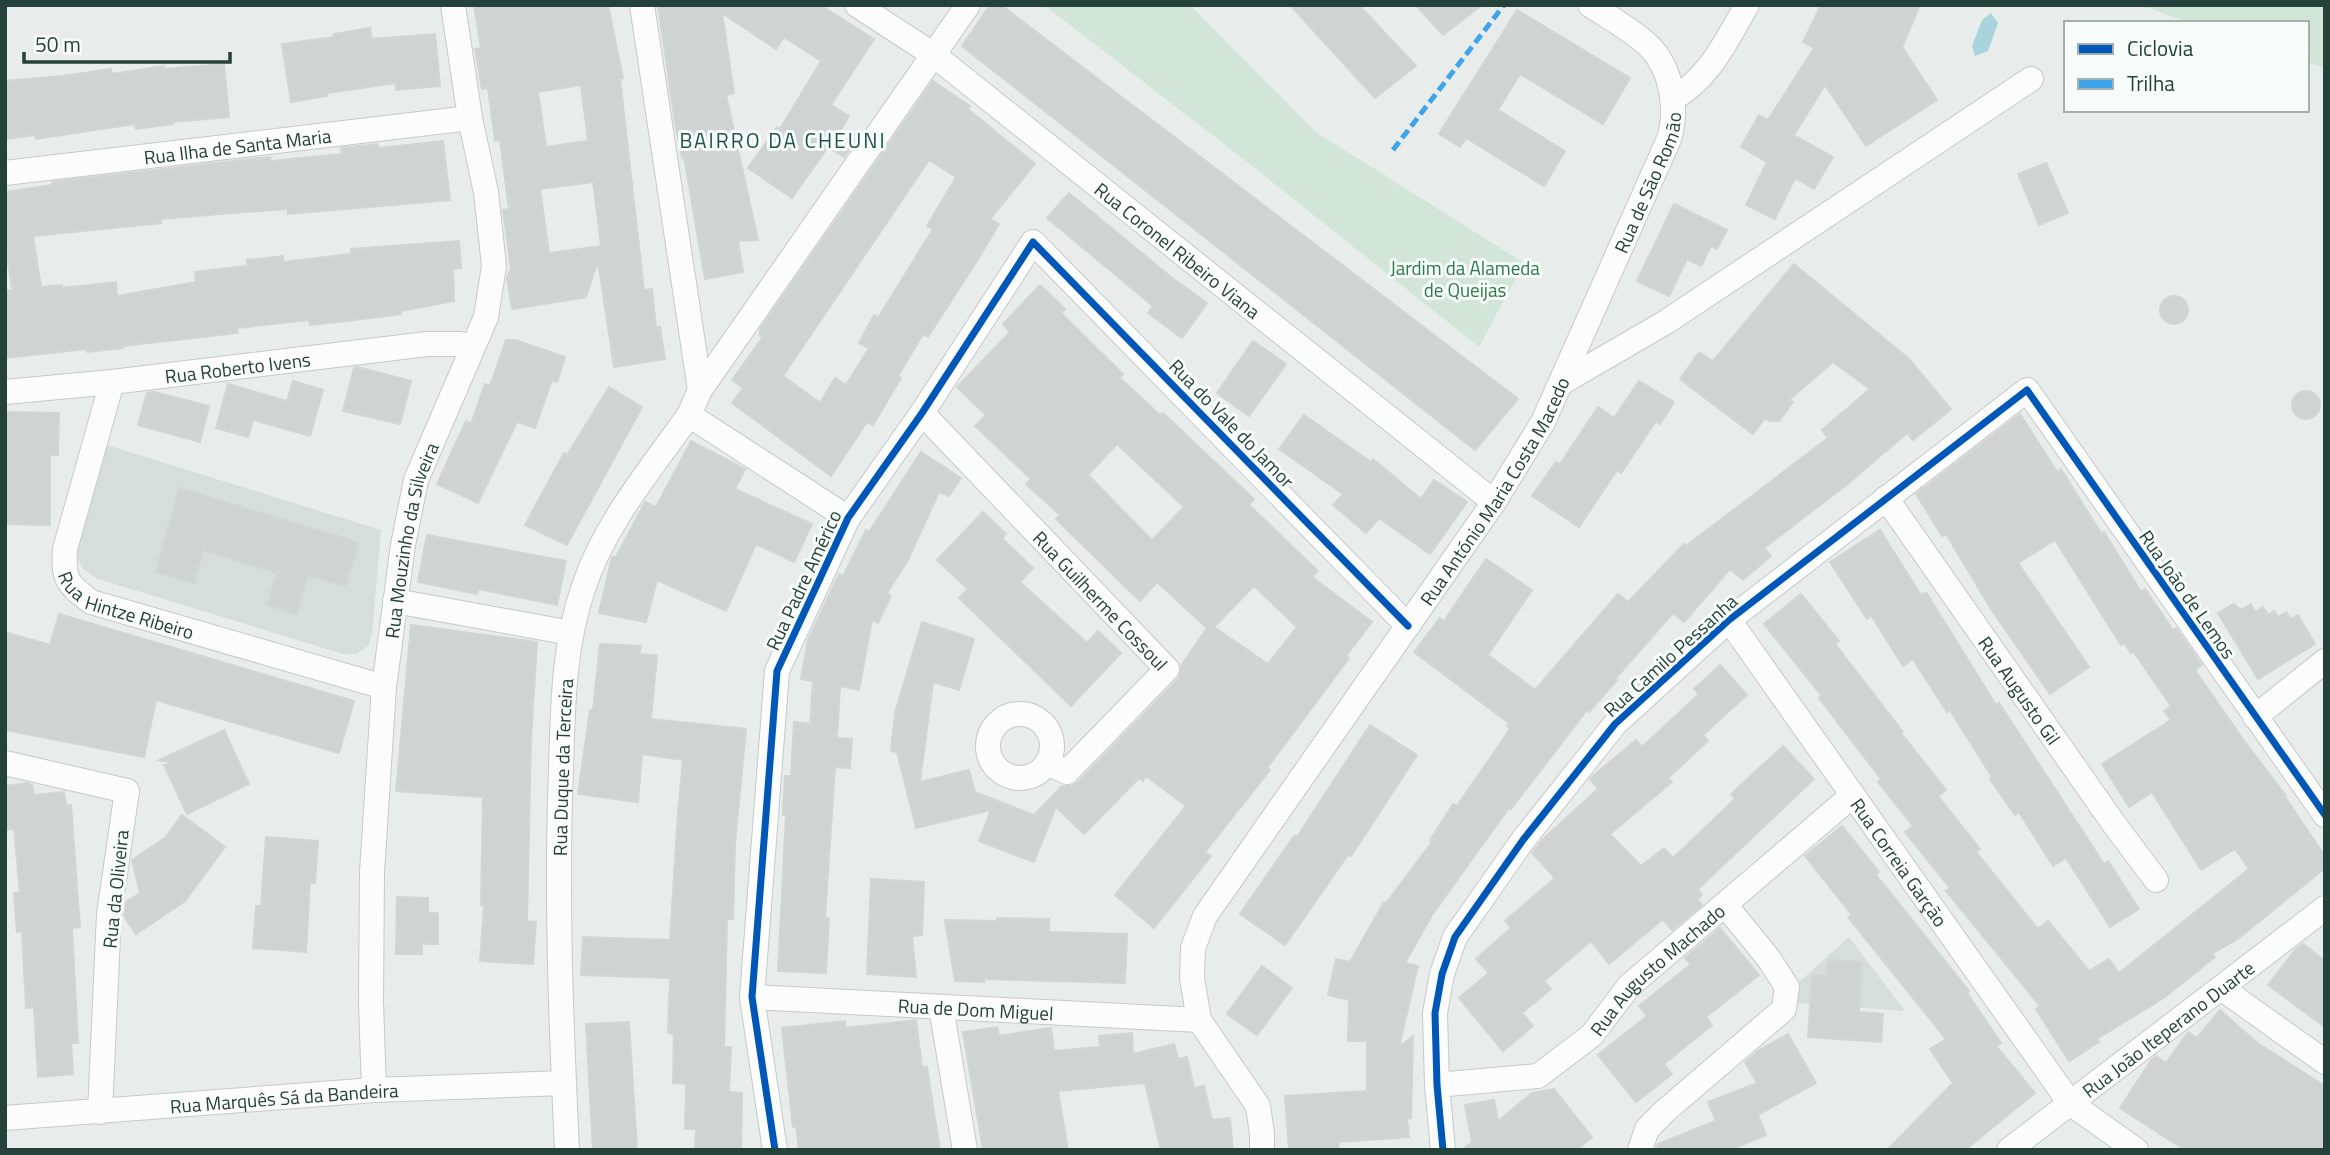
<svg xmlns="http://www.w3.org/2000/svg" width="2330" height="1155" font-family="'Titillium Web',sans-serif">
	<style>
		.built { fill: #d6dedb }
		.green { fill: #d1e6d8 }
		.water { fill: #a9d4db }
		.building { fill: #cfd4d2; stroke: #d1d6d4; stroke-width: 2; fill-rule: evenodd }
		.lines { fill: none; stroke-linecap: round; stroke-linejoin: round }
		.street-casing { stroke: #c5cac8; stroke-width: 26 }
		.street { stroke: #fcfcfc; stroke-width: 24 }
		.quiet { stroke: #3ea4ec; stroke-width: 5; stroke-dasharray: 10 5; stroke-linecap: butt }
		.cycleway-casing { stroke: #f7fbf9; stroke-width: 11 }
		.cycleway { stroke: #0057b8; stroke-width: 7 }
		.labels { text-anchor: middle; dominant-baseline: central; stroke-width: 6; stroke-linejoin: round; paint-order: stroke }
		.street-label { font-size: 19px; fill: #24423a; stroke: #f7fbf9 }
		.park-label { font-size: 19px; fill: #2d7a4b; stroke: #f7fbf9 }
		.neighbourhood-label { font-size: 21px; letter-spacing: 2px; fill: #1f5548; stroke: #f7fbf9 }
	</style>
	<rect width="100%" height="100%" fill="#e8edeb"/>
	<path class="built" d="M107 445 381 530 372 634 368 646 356 654H343L98 579 83 569 77 558V538Z
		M1849 937 1905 1011 1797 1003 1799 982Z"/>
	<path class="green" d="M1044 5H1190L1316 132 1524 263 1479 347 1251 165Z
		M2140 5H2325V68L2307 62V23H2191Z"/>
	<path class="water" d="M1991 13 1998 23 1988 51 1975 56 1972 46 1982 20Z"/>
	<path class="building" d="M474 5H608L623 78 620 79 644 290 652 289 656 327H660L665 359 614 367 598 261 586 297 512 309 507 278 511 268 503 210 509 209 500 140 495 141 488 88 482 89 475 49 481 48ZM581 85 588 141 546 147 538 92ZM593 182 601 246 549 253 540 189Z
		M658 5H820L874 39 831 105 849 116 840 131 856 140 844 157 828 147 792 198 748 168 777 127 780 129 821 61 784 37 776 49 722 13 734 93 726 95 758 240 738 241 743 272 705 279 684 157 682 158 675 123Z
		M990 5H1001L1518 399 1475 450 962 46Z
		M1290 5H1359L1416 66 1375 98Z
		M1416 5H1482L1443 35Z
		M1821 5H1920L1902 47 1937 100 1866 146 1825 85 1794 135 1833 157 1814 189 1795 178 1775 219 1746 205 1767 162 1741 147 1759 115 1768 120 1814 48 1803 42Z
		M1517 10 1630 78 1603 124 1520 74 1498 110 1565 151 1544 186 1466 138 1460 147 1439 134Z
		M370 28 372 39 435 34 440 86 396 90V83L327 93V96L291 102 282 44 334 37V34Z
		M224 64 229 117 172 122 173 124 136 129 135 124 36 139 35 135 5 139V81L63 76 111 69 112 74 164 66V69Z
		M933 81 970 106 968 109 1035 164 990 219 999 224 980 256 928 337 923 334 898 376 901 378 873 425 867 422 831 476 732 403 743 388 732 380 763 337 760 336V329ZM929 160 956 177 927 226 933 229 878 318 874 315 859 343 869 348 846 385 835 378 820 403 783 376Z
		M443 141 450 200 288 214V209L232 213 161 219V223L33 236 41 287 62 285V288L116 282 117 296 196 282 195 272 247 266V260L283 256V262L351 254V249L459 241 461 268 453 269 454 301 401 311V314L346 321 310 325 309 320 237 328 238 333 123 346V348L87 352V349L5 358V291L12 290 5 242V192L52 185V182L250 159 270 157 271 161 342 154 341 148 378 144 379 148Z
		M2046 163 2068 213 2039 225 2018 174Z
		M1069 193 1171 277 1207 303 1182 338 1148 313 1153 306 1047 218Z
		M1674 204 1727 230 1717 249 1711 246 1701 266 1687 259 1669 296 1637 281Z
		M1794 264 1909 359 1951 409 1913 440 1907 433 1849 483 1764 548 1771 556 1743 580 1730 569 1684 622 1673 613 1615 679 1617 680 1589 712 1587 710 1511 809 1509 808 1432 915 1405 963 1418 966 1399 1047 1413 1036 1411 1118 1407 1119 1409 1137 1338 1142 1339 1150H1289L1285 1096 1367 1091V1041H1348L1349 1000 1328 995 1336 959 1350 962 1384 902 1386 903 1432 842 1430 840 1453 804 1457 806 1510 729 1507 726 1509 723 1414 652 1440 618 1444 621 1486 559 1532 590 1488 655 1535 690 1618 594 1628 602 1684 544 1686 546 1828 438 1822 430 1870 389 1833 362 1789 400 1793 402 1779 421H1770L1765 418 1753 434 1680 379 1699 352 1713 361Z
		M1040 285 1065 309 1061 313 1123 374 1120 378 1160 415 1163 413 1254 499 1249 505 1318 571 1312 577 1372 622 1346 656 1349 658 1267 768 1270 770 1205 852 1211 856 1154 928 1115 895 1186 806 1146 776 1143 781 1139 778 1084 834 1056 807 1034 862 979 841 991 810 916 828 897 752 891 751 895 713 922 622 974 639 959 690 933 682 920 782 969 770 975 792 1034 815 1062 786H1071L1078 782 1178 679 1181 673V666L1207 628 1157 582 1140 601 1056 519 1060 515 1026 484 1031 479 975 426 986 415 957 387 1010 332 1003 324ZM1117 444 1184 507 1152 540 1088 475ZM1254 586 1297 627 1268 664 1214 627Z
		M2160 310a14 14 0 1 1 28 0a14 14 0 1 1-28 0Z
		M506 340H515L565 357 557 382 552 380 535 428 517 422 478 503 437 484 466 421 471 424 485 384 490 386Z
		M1253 341 1286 364 1249 416 1217 393Z
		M357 367 411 381 400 424 343 411 354 368Z
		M293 381 323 390 310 436 253 420 248 437 216 428 228 384 287 401Z
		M1639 381 1674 402 1660 424 1656 421 1621 473 1617 470 1579 527 1532 496 1556 462 1560 464 1598 407 1614 418Z
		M609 387 642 407 567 545 525 525 564 453 567 455Z
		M2292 405a14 14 0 1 1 28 0a14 14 0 1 1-28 0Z
		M154 392 209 406 200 442 138 425 147 393Z
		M5 412 59 413 58 455H50V525L5 524Z
		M2020 414 2057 472 2061 469 2101 533 2104 532 2141 592 2145 589 2173 630 2176 628 2202 665 2195 670 2242 738 2286 796 2285 797 2325 856V868L2239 938 2212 954 2215 957 2165 997 2097 1039 2099 1042 2069 1061 2036 1009 2040 1006 1946 891 1950 888 1905 832 1913 826 1878 782 1881 779 1819 698 1822 696 1764 624 1801 594 1839 641 1835 644 1903 732 1901 733 1946 790 1938 796 1980 849 1976 852 2038 929 2048 921 2089 971 2109 959 2119 973 2249 869 2235 849 2201 870 2152 792 2129 807 2102 764 2171 720 2164 711 2171 706 2133 651 2131 653 2124 643 2121 645 2055 540 2018 563 2089 667 2050 694 1991 609 1946 534 1942 536 1916 494Z
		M1304 415 1371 462 1373 459 1421 499 1434 480 1467 502 1430 554 1379 518 1366 533 1333 505 1343 494 1279 449Z
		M691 441 745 469 735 489 812 524 794 562 756 544 726 611 657 580 646 622 599 613 612 557H616L645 502 656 507Z
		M921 452 961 478 949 496 939 492 907 562 887 593 891 596 878 623 872 620 859 690 840 686 837 738 852 739 850 768 835 767 825 918H829L826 973 778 971 786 815H783L785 776H791L794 722 810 724 813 681 801 679 808 640 839 574 843 576 866 530 869 532Z
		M179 488 359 543 345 586 308 575 296 614 267 605 277 573 203 550 194 583 156 572Z
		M983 512 1006 534 1002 538 1033 568 1020 582 1087 643 1098 631 1121 653 1071 706 959 598 968 589 937 560Z
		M1880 530 1921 595 1926 592 1996 705 1999 703 2104 864 2108 861 2139 909 2110 927 2066 858 2053 866 2019 812 2015 815 1990 779 1992 777 1950 710 1947 712 1913 659 1903 666 1871 615 1867 619 1830 562Z
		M427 535 566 561 557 605 478 589 477 594 418 582Z
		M2234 604 2241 610 2251 604 2255 612 2263 607 2268 615 2274 611 2278 617 2286 612 2290 619 2298 615 2315 644 2258 679 2218 613Z
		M59 614 354 701 339 753 156 700 144 757 5 730V632L50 645Z
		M411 625 537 642 531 738 527 921 536 922 533 964 480 961 484 905H481L483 797 396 791Z
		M600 644 641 646 639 654 657 656 651 719 746 729 735 843 733 919H727L724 1047H731L729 1092 742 1093 741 1150H695L696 1129H685L686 1084 673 1083 674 1034 668 1033 670 978 581 975 583 937 670 940 678 813 683 760 642 754 638 802 578 794 590 710H593Z
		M1720 665 1747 695 1703 735 1708 741 1668 778 1672 782 1610 834 1641 866 1664 848 1673 858 1735 799 1731 794 1783 746 1814 779 1698 889 1702 895 1697 899 1702 905 1672 930 1663 919 1609 964 1591 941 1544 981 1551 989 1522 1013 1533 1026 1503 1051 1459 998 1489 973 1476 959 1511 928 1505 921 1555 878 1532 853 1542 840 1598 789 1590 779 1594 775 1636 740 1642 747 1699 694 1694 689Z
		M1370 725 1417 755 1351 856 1348 855 1285 945 1240 914 1294 836 1297 837Z
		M224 730 249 784 187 814 164 765 177 763 159 760Z
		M27 783 32 785 34 795 64 792 66 806 71 805 80 927 72 928 78 1043H71L73 1074 38 1077 34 1007 26 1008 22 931 17 932 14 893 20 892 14 829 5 830V786Z
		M182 815 225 847 185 901 136 934 124 916 126 902 140 893 132 860 165 838Z
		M1842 826 1879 872 1876 875 1969 991 1967 993 2001 1043 1996 1046 2035 1093 1965 1150H1887L1953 1083 1930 1049 1946 1039 1848 917 1852 915 1805 856Z
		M266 837 318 841 315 883 310 882 306 952 253 948 256 906H261Z
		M871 879 924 882 922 935 912 936 916 977 867 974Z
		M397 897 428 898V913H438V944H422V954H396Z
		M997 918 1049 919V932L1127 934 1125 983 984 979V982L955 981 945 920 997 921Z
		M1720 928 1759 975 1706 1017 1712 1025 1664 1064 1672 1074 1636 1102 1598 1055 1647 1016 1639 1006 1691 964 1685 958Z
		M2303 944 2325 961V1027L2268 985 2296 949Z
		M1828 960 1862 962 1859 1012 1883 1014 1881 1042 1808 1037 1812 975 1827 976Z
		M1262 966 1292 988 1257 1035 1227 1014Z
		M2220 1010 2256 1042 2325 1086V1150H2185L2120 1108 2152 1059 2156 1056 2166 1063 2188 1032 2197 1038Z
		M916 1020 922 1067H927L940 1150H799L796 1126 793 1127 782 1028 845 1021V1028Z
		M629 1022 637 1150H593L586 1024Z
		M997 1027 999 1036 1051 1028 1054 1051 1100 1047 1099 1036 1132 1033 1133 1054 1174 1044 1178 1059 1187 1057 1194 1088 1204 1086 1212 1120 1230 1118 1233 1150H1161L1145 1083 1058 1091 1068 1150H983L963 1032Z
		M1788 1034 1816 1083 1758 1115 1766 1135 1730 1150H1656L1658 1144 1716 1121 1708 1102 1757 1083 1745 1062 1759 1050Z
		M1554 1089 1592 1137 1577 1150H1462L1472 1142 1465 1105 1494 1100 1498 1121 1532 1093Z"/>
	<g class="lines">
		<g class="street-casing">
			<g id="street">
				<path d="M642 5 700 390 689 415 848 518"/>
				<path id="s1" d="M857 5 934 55 1494 502"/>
				<path d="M1672 99C1710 78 1726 41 1747 5"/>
				<path id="s2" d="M5 173 470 118"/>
				<path id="s3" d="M112 382 65 549C63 579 67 584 91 602L384 687"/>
				<path d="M1563 382 1666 322 2031 79"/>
				<path d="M700 390 968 5"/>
				<path id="s4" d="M5 392 112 382 427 344H460L472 348"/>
				<path id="s5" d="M922 413 1167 669 1067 772 1047 763"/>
				<path id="s6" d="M1886 498 2114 824 2156 880"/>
				<path d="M395 601 571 633"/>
				<path id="s7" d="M1729 620 2070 1103 2136 1150"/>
				<circle cx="1020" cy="746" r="32"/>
				<path d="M2255 717 2325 661"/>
				<path d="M5 763 127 791 109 914 100 1112"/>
				<path d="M2221 988 2325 1062"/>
				<path id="s8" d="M752 997 1199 1020"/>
				<path d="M941 1007 965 1150"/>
				<path id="s9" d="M1437 1085 1538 1076 1592 1035 1629 986 1853 795"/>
				<path id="s10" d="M374 1090 371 1002 372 872 384 687 403 545 416 480 486 317 494 266 486 192 470 118 453 5"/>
				<path id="s11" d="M5 1118 374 1090 564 1083"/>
				<path id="s12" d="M567 1150C561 1023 556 896 561 769 563 707 563 646 584 586 605 523 651 469 689 415"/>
				<path d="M775 1150 752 997 777 671 848 518 922 413 1033 242 1408 626"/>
				<path id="s13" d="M1262 1150V1134L1258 1106 1199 1020 1192 978 1193 948 1205 916 1494 502 1543 422 1669 139C1678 109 1672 69 1649 46 1632 30 1610 18 1590 5"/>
				<path d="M1443 1150 1437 1085 1435 1013 1442 974 1455 937 1523 840 1615 724 1729 620 2027 390 2325 815"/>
				<path d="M1640 1150 1647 1129 1665 1111 1784 1009 1787 987 1769 959 1726 906"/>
				<path id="s14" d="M2009 1150 2325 908"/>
			</g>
		</g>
		<use href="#street" class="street"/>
		<path class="quiet" d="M1393 150 1504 5"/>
		<g class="cycleway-casing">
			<path id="cycleway" d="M775 1150 752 997 777 671 848 518 922 413 1033 242 1408 626
				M1443 1150 1437 1085 1435 1013 1442 974 1455 937 1523 840 1615 724 1729 620 2027 390 2325 815"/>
		</g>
		<use href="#cycleway" class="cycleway"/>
	</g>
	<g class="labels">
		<g class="street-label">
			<text stroke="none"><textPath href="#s2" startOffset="234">Rua Ilha de Santa Maria</textPath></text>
			<text stroke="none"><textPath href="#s13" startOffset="1116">Rua de São Romão</textPath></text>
			<text stroke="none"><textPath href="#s1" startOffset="404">Rua Coronel Ribeiro Viana</textPath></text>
			<text stroke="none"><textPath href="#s4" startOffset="234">Rua Roberto Ivens</textPath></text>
			<text transform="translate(1232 423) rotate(46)">Rua do Vale do Jamor</text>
			<text stroke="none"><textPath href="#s13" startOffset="770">Rua António Maria Costa Macedo</textPath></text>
			<text stroke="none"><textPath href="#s10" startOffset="553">Rua Mouzinho da Silveira</textPath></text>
			<text transform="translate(803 580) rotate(-65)">Rua Padre Américo</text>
			<text transform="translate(2188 594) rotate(55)">Rua João de Lemos</text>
			<text stroke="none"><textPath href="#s3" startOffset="270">Rua Hintze Ribeiro</textPath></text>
			<text stroke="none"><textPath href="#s5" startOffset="259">Rua Guilherme Cossoul</textPath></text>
			<text transform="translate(1670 655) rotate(-42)">Rua Camilo Pessanha</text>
			<text stroke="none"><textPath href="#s6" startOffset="234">Rua Augusto Gil</textPath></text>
			<text stroke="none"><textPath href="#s12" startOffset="383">Rua Duque da Terceira</textPath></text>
			<text stroke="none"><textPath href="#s7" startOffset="296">Rua Correia Garção</textPath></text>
			<text transform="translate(115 889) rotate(-84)">Rua da Oliveira</text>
			<text stroke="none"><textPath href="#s9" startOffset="262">Rua Augusto Machado</textPath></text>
			<text stroke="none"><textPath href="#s8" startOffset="224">Rua de Dom Miguel</textPath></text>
			<text stroke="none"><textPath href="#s14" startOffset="200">Rua João Iteperano Duarte</textPath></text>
			<text stroke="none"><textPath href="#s11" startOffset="280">Rua Marquês Sá da Bandeira</textPath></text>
		</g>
		<g class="park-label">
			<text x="1465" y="267">Jardim da Alameda<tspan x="1465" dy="22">de Queijas</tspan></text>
		</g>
		<g class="neighbourhood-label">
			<text x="783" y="140">BAIRRO DA CHEUNI</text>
		</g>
	</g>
	<rect width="2330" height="1155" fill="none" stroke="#24423a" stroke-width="14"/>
	<rect x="2064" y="21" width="245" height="91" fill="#f7fbf9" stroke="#a3b1ad" stroke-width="2"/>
	<rect x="2078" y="44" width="35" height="10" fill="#0057b8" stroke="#a3b1ad" stroke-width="2"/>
	<text x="2127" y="56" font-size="21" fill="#24423a">Ciclovia</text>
	<rect x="2078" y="79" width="35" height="10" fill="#3ea4ec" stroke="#a3b1ad" stroke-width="2"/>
	<text x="2127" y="91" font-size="21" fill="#24423a">Trilha</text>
	<path d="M24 52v10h206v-10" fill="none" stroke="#24423a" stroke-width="3.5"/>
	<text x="35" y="52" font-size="21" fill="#24423a" stroke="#f7fbf9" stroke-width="5" paint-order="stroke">50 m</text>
</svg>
